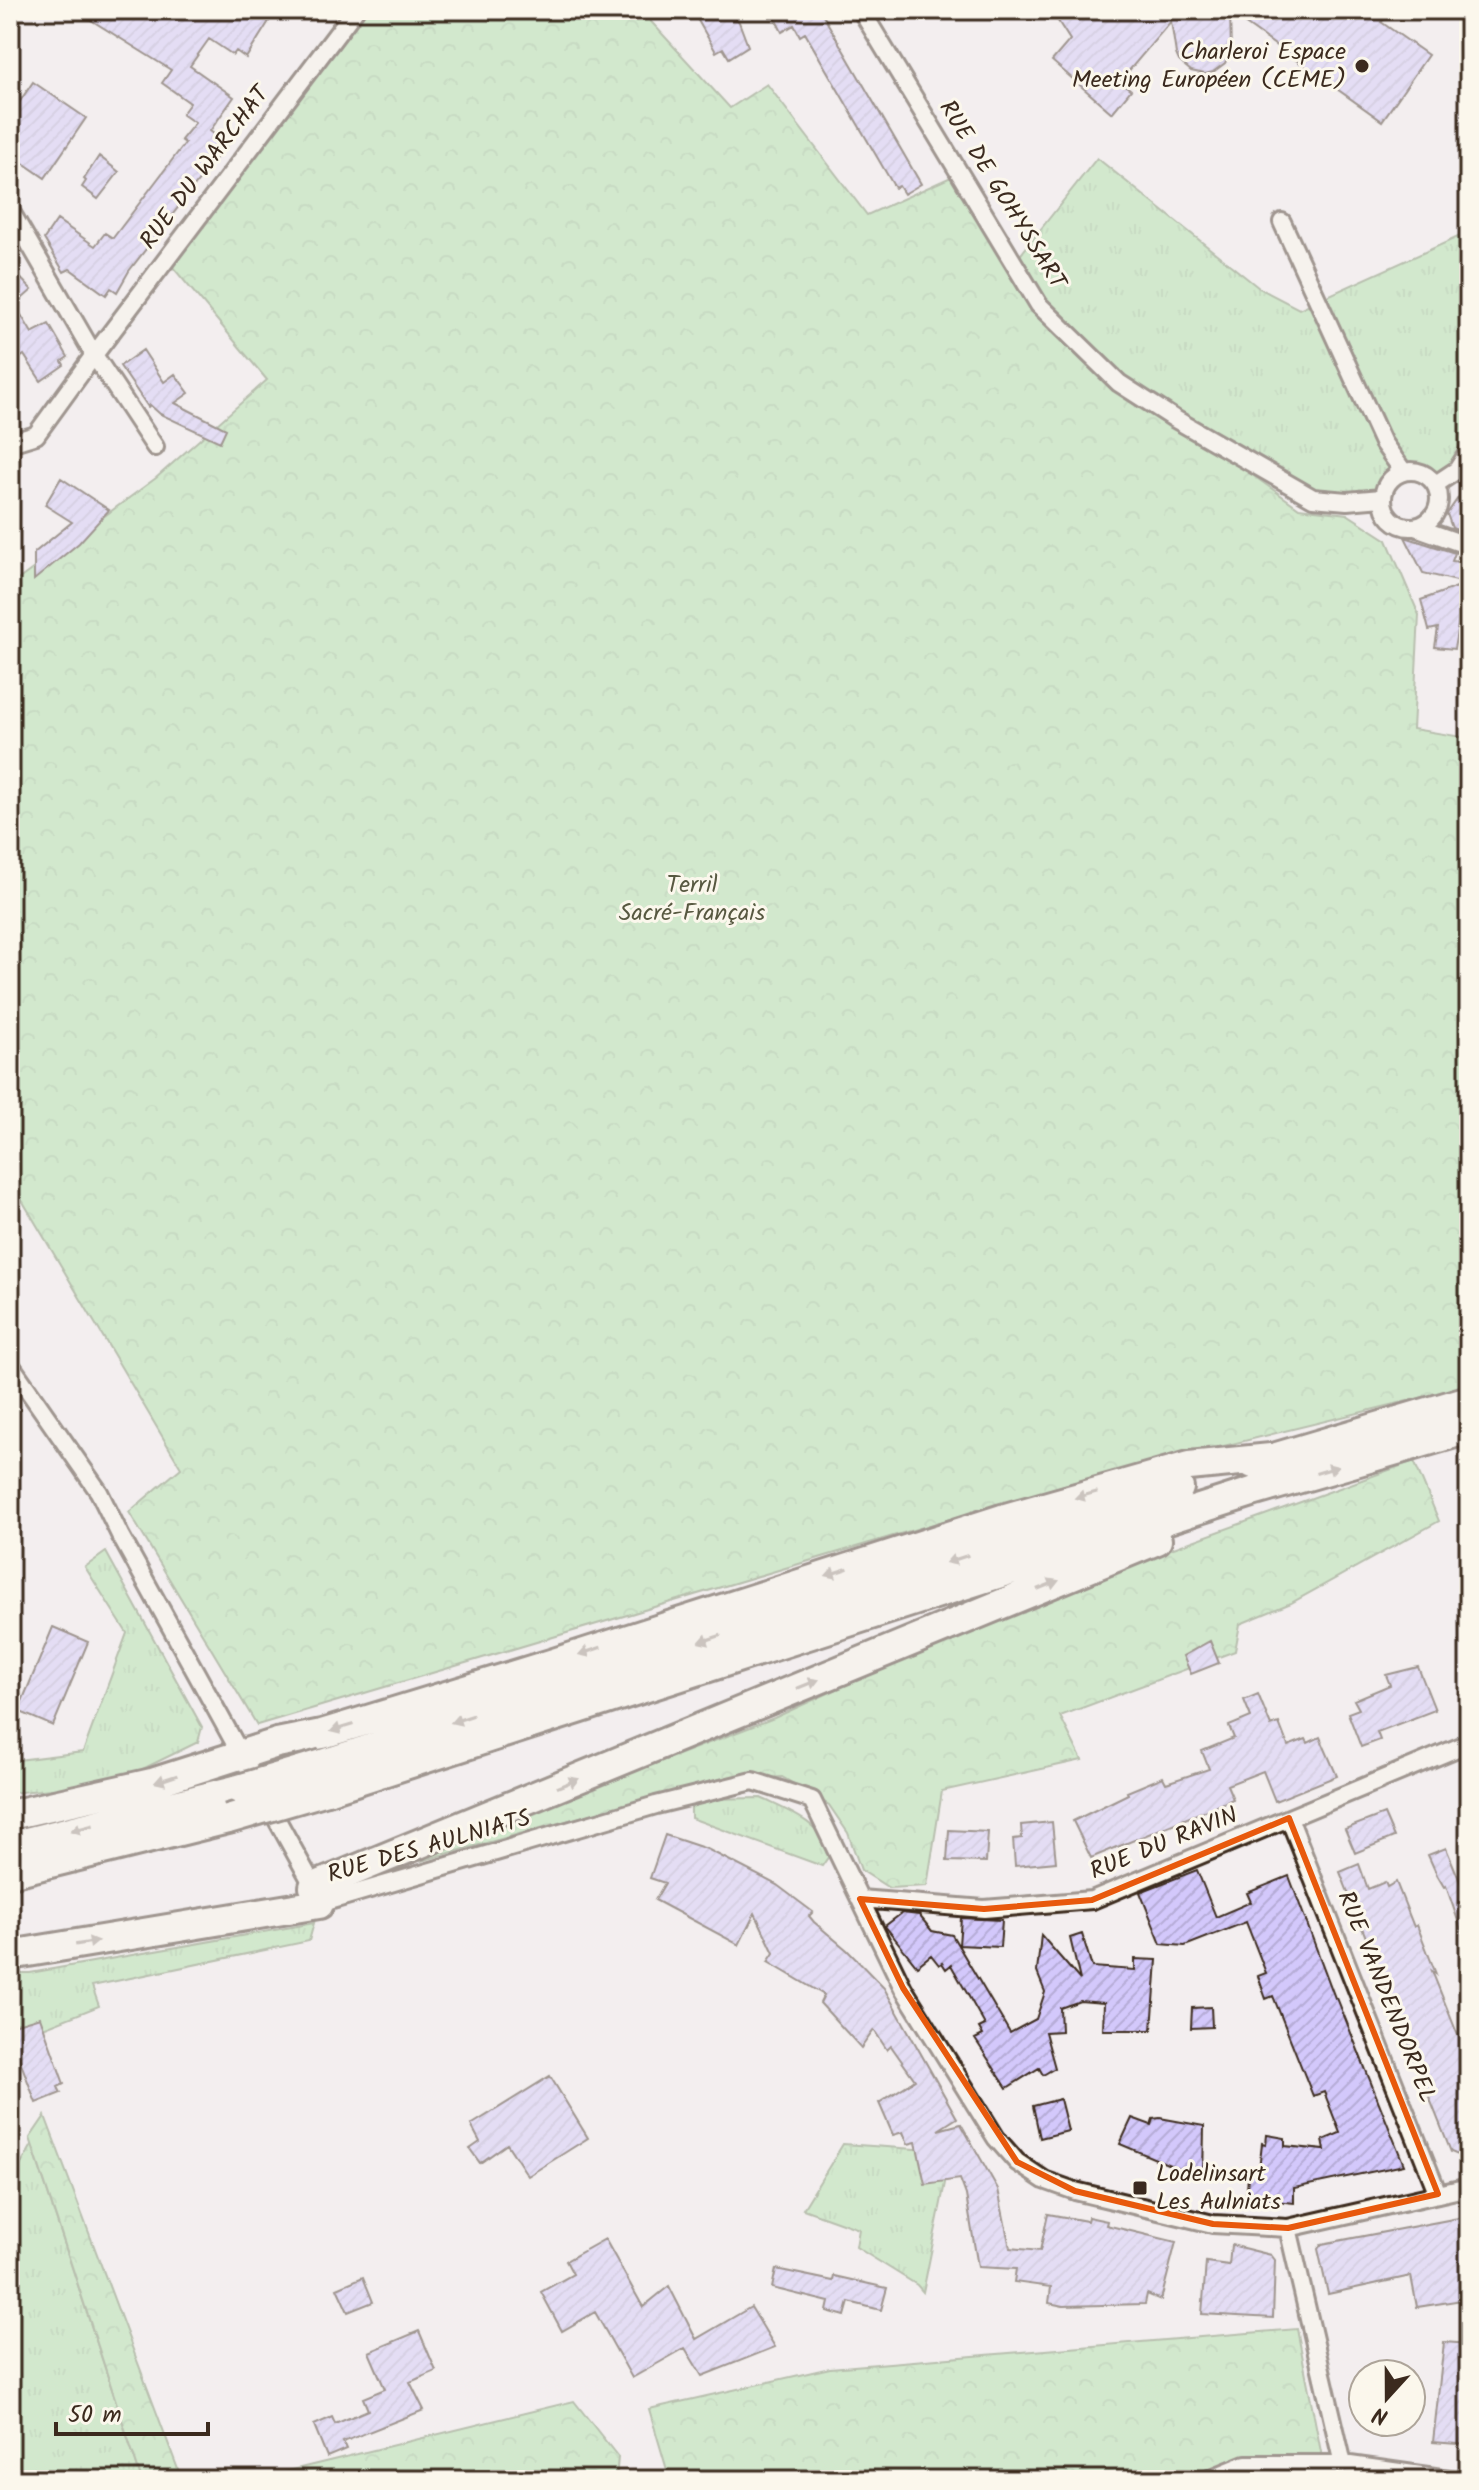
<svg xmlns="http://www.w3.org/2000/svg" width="1479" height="2490" font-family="Kalam,sans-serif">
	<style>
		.grass { fill: url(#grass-tufts); stroke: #738662; stroke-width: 2 }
		.forest { fill: url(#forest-crowns); stroke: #738662; stroke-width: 2 }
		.building { fill: url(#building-hatch); stroke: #3b2a1e; stroke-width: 2 }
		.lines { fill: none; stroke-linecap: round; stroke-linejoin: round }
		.minor-casing { stroke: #3b2a1e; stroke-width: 22 }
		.trunk-casing { stroke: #3b2a1e; stroke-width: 34 }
		.minor { stroke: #fbf7ec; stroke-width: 16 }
		.trunk { stroke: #fbf7ec; stroke-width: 28 }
		.trunk-bridge-casing { stroke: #3b2a1e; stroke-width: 34; stroke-linecap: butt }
		.trunk-bridge { stroke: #fbf7ec; stroke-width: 28 }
		.oneway { fill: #9b9085 }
		.marked { fill: none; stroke: #e8590c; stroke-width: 6; stroke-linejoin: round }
		.poi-dot { fill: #3b2a1e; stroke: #fbf7ec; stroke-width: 3 }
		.labels { text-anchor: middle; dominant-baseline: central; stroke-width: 6; stroke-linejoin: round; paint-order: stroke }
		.poi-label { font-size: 24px; fill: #3b2a1e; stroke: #fbf7ec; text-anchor: end }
		.street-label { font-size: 24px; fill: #3b2a1e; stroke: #fbf7ec }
		.park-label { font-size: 24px; fill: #575840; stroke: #fbf7ec }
	</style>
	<defs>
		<pattern id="grass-tufts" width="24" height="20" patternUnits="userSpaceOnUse" patternTransform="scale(2)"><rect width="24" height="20" fill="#abe1a5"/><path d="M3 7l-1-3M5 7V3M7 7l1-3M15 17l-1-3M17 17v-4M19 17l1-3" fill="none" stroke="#94c18e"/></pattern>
		<pattern id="forest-crowns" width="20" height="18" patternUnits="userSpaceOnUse" patternTransform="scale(2)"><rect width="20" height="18" fill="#abe1a5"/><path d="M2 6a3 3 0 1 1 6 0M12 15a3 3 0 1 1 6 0" fill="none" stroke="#94c18e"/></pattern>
		<pattern id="building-hatch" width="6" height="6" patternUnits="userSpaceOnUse" patternTransform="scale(2)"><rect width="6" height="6" fill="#d3c8fb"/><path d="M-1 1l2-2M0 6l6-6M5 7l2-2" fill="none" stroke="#b6acd7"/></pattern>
	</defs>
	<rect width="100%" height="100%" fill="#f3eeef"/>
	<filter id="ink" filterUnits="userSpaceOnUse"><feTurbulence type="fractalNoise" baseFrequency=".0125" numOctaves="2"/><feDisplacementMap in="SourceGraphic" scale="16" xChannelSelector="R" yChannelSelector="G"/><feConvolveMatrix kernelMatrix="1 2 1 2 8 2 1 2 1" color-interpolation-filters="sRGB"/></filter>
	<g filter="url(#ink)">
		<path class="grass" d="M1097 158 1259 288 1299 309 1469 232V441L1447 472 1399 468 1368 505 1344 506 1163 424 1039 305 1014 263Z
			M106 1552 202 1727 198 1742 114 1783 10 1793V1761L83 1752 127 1633 85 1567Z
			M761 1798C788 1811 822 1823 831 1853L822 1866 691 1818V1808L705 1799Z
			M314 1923 309 1941 92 1986 99 2006 10 2041V1973H30Z
			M843 2144 929 2150 946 2178 923 2292 917 2285 856 2247 859 2229 803 2209Z
			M32 2145 141 2478 136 2480H10V2184Z"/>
		<path class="forest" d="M354 10H584L594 18 645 15 730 108 767 84 867 215 951 177 1034 296 1109 373 1299 508 1347 514 1387 540 1419 615 1413 729 1468 738 1460 813 1469 849V1386L1068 1484 257 1725 129 1512 181 1468 10 1180V577L15 582 156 478 267 380 166 259Z
			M1414 1461 1439 1521 1291 1603 1240 1624 1235 1651 1060 1716 1082 1760 942 1791 927 1886 889 1888 861 1870 848 1833 829 1805 782 1777 704 1783 421 1861 412 1857 774 1718 1038 1597Z
			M45 2116 182 2480H136L141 2478 30 2138Z
			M1297 2329 1322 2457 1222 2464 1198 2480H670L649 2409 830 2368Z
			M574 2401 618 2457 616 2480H251Z"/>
		<path class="building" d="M75 10H276L246 58 236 51 233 55 209 39 190 66 234 97 210 131 227 144 129 271 117 292 111 288 106 295 70 269 64 272 44 239 57 220 95 246 105 233 113 238 185 143 181 140 195 123 182 114 190 103 162 83 171 70Z
			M692 10H730L739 22 748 46 729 58 723 48 716 52Z
			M775 10H820L921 184 904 194 899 186 895 188 805 33 800 36 794 25 782 32 775 18 778 16Z
			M1051 10H1395L1381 22 1428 55 1382 121 1230 13 1231 50 1225 63 1213 72 1205 74 1191 71 1179 61 1176 54 1171 21 1120 81 1131 90 1112 113 1052 61 1070 40Z
			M33 82 86 118 45 178 10 154V116Z
			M99 156 119 172 98 199 82 187 86 181 84 179Z
			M10 267 32 290 15 305 32 333 49 324 68 357 62 361 64 365 41 381 24 355 20 358 17 352 10 357Z
			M143 350 164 382 175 374 189 393 175 403 226 429 220 442 160 414 150 405 148 407 120 366Z
			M61 478 109 510 79 543 34 580V553L72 522 45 505Z
			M1469 482V527L1462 524 1460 531 1452 528 1447 514Z
			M1405 537 1455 553 1452 561 1469 563V584L1423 573Z
			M1465 584 1454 649 1435 647 1438 628 1429 630 1421 600Z
			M53 1627 88 1642 53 1726 18 1711Z
			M1210 1641 1219 1663 1191 1674 1183 1656Z
			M1418 1667 1435 1710 1377 1732 1380 1740 1361 1747 1348 1713 1359 1709 1354 1700 1390 1685 1386 1675Z
			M1258 1694 1271 1726 1279 1723 1288 1746 1306 1739 1308 1743 1320 1737 1337 1776 1275 1801 1263 1771 1227 1785 1233 1799 1091 1858 1073 1821 1128 1794 1127 1792 1163 1777 1166 1783 1209 1769 1202 1751 1234 1738 1229 1726 1251 1717 1244 1700Z
			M1384 1814 1394 1837 1355 1853 1345 1829Z
			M1052 1822 1056 1862 1015 1866 1013 1839 1022 1838 1021 1825Z
			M949 1830 988 1832 986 1862 947 1861Z
			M665 1835 707 1849 777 1885 813 1912 809 1916 814 1922 847 1950 884 1988 957 2118 938 2130 961 2124 998 2189 1010 2248 1040 2251 1048 2214 1087 2221 1088 2217 1107 2221 1106 2225 1176 2242 1161 2300 1147 2294 1145 2304 1063 2306 1049 2303 1051 2287 1014 2282 1016 2269 978 2267 966 2195 960 2179 925 2184 916 2142 908 2144 903 2132 893 2135 879 2103 915 2080 891 2046 887 2050 874 2030 861 2048 820 2003 824 1995 768 1962 774 1953 755 1913 739 1945 655 1900 665 1883 650 1878Z
			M1446 1848 1469 1903V1944H1466L1446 1886 1444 1887 1437 1875 1428 1855Z
			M1359 1864 1368 1889 1385 1882 1387 1887 1396 1882 1414 1927 1417 1925 1436 1974 1432 1971 1457 2033 1460 2038 1469 2035V2070L1462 2072 1469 2091V2153L1458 2155 1451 2152 1340 1872Z
			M1197 1870 1216 1917 1251 1902 1247 1893 1289 1876 1335 1998H1337L1404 2165 1294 2188V2203L1246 2198 1249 2167 1259 2169 1262 2143 1266 2144 1267 2135 1285 2138V2146L1325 2150 1323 2140 1340 2133 1324 2092 1313 2096 1273 1996 1266 1999 1258 1976 1266 1973 1246 1922 1185 1946 1161 1944 1140 1892Z
			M902 1913 919 1915 932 1931 952 1935 1010 2033 1036 2019 1045 1992 1037 1972 1041 1935 1080 1980 1070 1938 1082 1934 1092 1967 1135 1970V1959L1157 1960 1152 2030H1103L1104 2003 1080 2001 1060 2008 1061 2031 1045 2032 1055 2068 1043 2075 1039 2068 1007 2088 975 2039 983 2035 979 2028 985 2025 951 1965 946 1969 942 1963 939 1965 931 1955 917 1966 885 1926Z
			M961 1918 1002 1920 1000 1947 959 1945Z
			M1211 2007 1212 2027 1191 2028 1192 2008Z
			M40 2017 64 2084 58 2087 61 2093 36 2103 10 2034V2026Z
			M550 2076 588 2138 528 2176 507 2144 480 2163 470 2149 480 2142 471 2125Z
			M1060 2099 1068 2131 1040 2138 1033 2106Z
			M1132 2118 1151 2125 1153 2119 1160 2118 1204 2126 1203 2179 1120 2144Z
			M1469 2216V2299L1417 2307 1411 2276 1328 2294 1318 2249 1322 2244Z
			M605 2239 643 2307 669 2286 696 2339 751 2307 775 2347 702 2376 685 2348 632 2378 595 2312 562 2331 541 2292 573 2274 566 2261Z
			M1231 2245 1271 2255 1275 2260 1273 2318 1202 2314 1206 2262 1229 2265Z
			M776 2269 833 2281 834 2276 887 2288 881 2310 849 2302 845 2316 827 2311 829 2302 772 2288Z
			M363 2277 373 2302 348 2312 337 2288Z
			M419 2331 436 2371 410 2382 424 2410 343 2442 346 2449 327 2457 314 2425 332 2417 335 2424 368 2410 363 2398 385 2389 369 2352Z
			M1444 2342 1469 2344V2445L1433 2442Z"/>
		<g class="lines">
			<g class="minor-casing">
				<path id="minor" d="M861 10 1039 305 1119 383 1175 419 1313 498 1347 501 1382 498
					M10 210 94 355 355 10
					M1282 222 1383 443 1403 471
					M10 443 36 435 94 355 155 447
					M1383 499a28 28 0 1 1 56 0a28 28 0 1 1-56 0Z
					M1436 484 1457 470 1469 451
					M1415 527 1469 546
					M10 1364 99 1492 120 1535 314 1887 319 1904 656 1805 753 1781 812 1800 903 1988 996 2138 1017 2162 1044 2180 1075 2191 1213 2224 1288 2228 1469 2187
					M1289 1818 1438 2194
					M860 1899 984 1909 1092 1900 1469 1743
					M1288 2228 1343 2464 1456 2480
					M1207 2480 1246 2464H1343"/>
			</g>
			<g class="trunk-casing">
				<path id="trunk" d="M1253 1464 1469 1400
					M323 1764 1179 1488
					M327 1790 1252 1492 1469 1429
					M10 1815 152 1783 277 1743 322 1734 551 1664 1002 1519 1189 1466 1271 1458
					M10 1846 239 1789
					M10 1873 228 1819
					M314 1887 1157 1540
					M10 1955 319 1904"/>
			</g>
			<use href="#minor" class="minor"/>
			<use href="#trunk" class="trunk"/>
			<g class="trunk-bridge-casing">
				<path id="trunk-bridge" d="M239 1789 323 1764
					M228 1819 327 1790"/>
			</g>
			<use href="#trunk-bridge" class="trunk-bridge"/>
		</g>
		<defs><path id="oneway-solid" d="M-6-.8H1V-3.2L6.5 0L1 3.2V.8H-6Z" transform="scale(2)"/></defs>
		<g class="oneway">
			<use href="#oneway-solid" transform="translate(1327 1470) rotate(-17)"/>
			<use href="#oneway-solid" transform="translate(1086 1495) rotate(164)"/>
			<use href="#oneway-solid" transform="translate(957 1559) rotate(162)"/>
			<use href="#oneway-solid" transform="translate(837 1572) rotate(162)"/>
			<use href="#oneway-solid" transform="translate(1048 1585) rotate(-22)"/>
			<use href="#oneway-solid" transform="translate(710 1639) rotate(162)"/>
			<use href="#oneway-solid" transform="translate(590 1651) rotate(162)"/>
			<use href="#oneway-solid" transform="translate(808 1684) rotate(-22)"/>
			<use href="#oneway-solid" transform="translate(462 1719) rotate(162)"/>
			<use href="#oneway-solid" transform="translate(342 1728) rotate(163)"/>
			<use href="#oneway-solid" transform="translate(166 1779) rotate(162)"/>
			<use href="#oneway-solid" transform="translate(568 1783) rotate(-22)"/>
			<use href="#oneway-solid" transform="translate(82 1828) rotate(166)"/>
			<use href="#oneway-solid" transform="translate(87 1943) rotate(-9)"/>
		</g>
	</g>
	<path d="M0 0H1479V2490H0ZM1289 1818 1438 2194 1288 2228 1213 2224 1075 2191 1017 2162 903 1988 860 1899 984 1909 1092 1900Z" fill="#f3eeef" fill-opacity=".55" fill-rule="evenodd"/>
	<path class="marked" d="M1289 1818 1438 2194 1288 2228 1213 2224 1075 2191 1017 2162 903 1988 860 1899 984 1909 1092 1900Z"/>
	<g class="poi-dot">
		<circle cx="1362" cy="66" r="8"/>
		<rect x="1132" y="2180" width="16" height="16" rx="4"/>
	</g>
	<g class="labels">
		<g class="poi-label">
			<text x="1346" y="52">Charleroi Espace<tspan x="1346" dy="28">Meeting Européen (CEME)</tspan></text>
			<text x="1156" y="2174" text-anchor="start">Lodelinsart<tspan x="1156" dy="28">Les Aulniats</tspan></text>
		</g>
		<g class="street-label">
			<text transform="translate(205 168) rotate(-53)">RUE DU WARCHAT</text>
			<text transform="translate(1002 195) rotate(58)">RUE DE GOHYSSART</text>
			<text transform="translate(1164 1844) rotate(-22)">RUE DU RAVIN</text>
			<text transform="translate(429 1847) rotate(-16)">RUE DES AULNIATS</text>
			<text transform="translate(1386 1997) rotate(68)">RUE VANDENDORPEL</text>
		</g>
		<g class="park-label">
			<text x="692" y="885">Terril<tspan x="692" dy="28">Sacré-Français</tspan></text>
		</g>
	</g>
	<rect width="1479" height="2490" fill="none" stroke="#fbf7ec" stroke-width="40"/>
	<rect x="20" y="20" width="1439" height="2450" fill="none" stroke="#3b2a1e" stroke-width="3" filter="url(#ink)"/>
	<g transform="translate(1387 2398) rotate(201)"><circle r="38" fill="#fbf7ec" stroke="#aea59a" stroke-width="2"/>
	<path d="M0-6L14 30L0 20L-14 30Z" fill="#3b2a1e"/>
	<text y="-12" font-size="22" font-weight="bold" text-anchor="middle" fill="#3b2a1e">N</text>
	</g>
	<path d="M56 2422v12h152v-12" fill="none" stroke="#3b2a1e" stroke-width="4"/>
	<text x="68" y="2422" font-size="24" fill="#3b2a1e" stroke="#fbf7ec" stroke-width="6" paint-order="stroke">50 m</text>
</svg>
